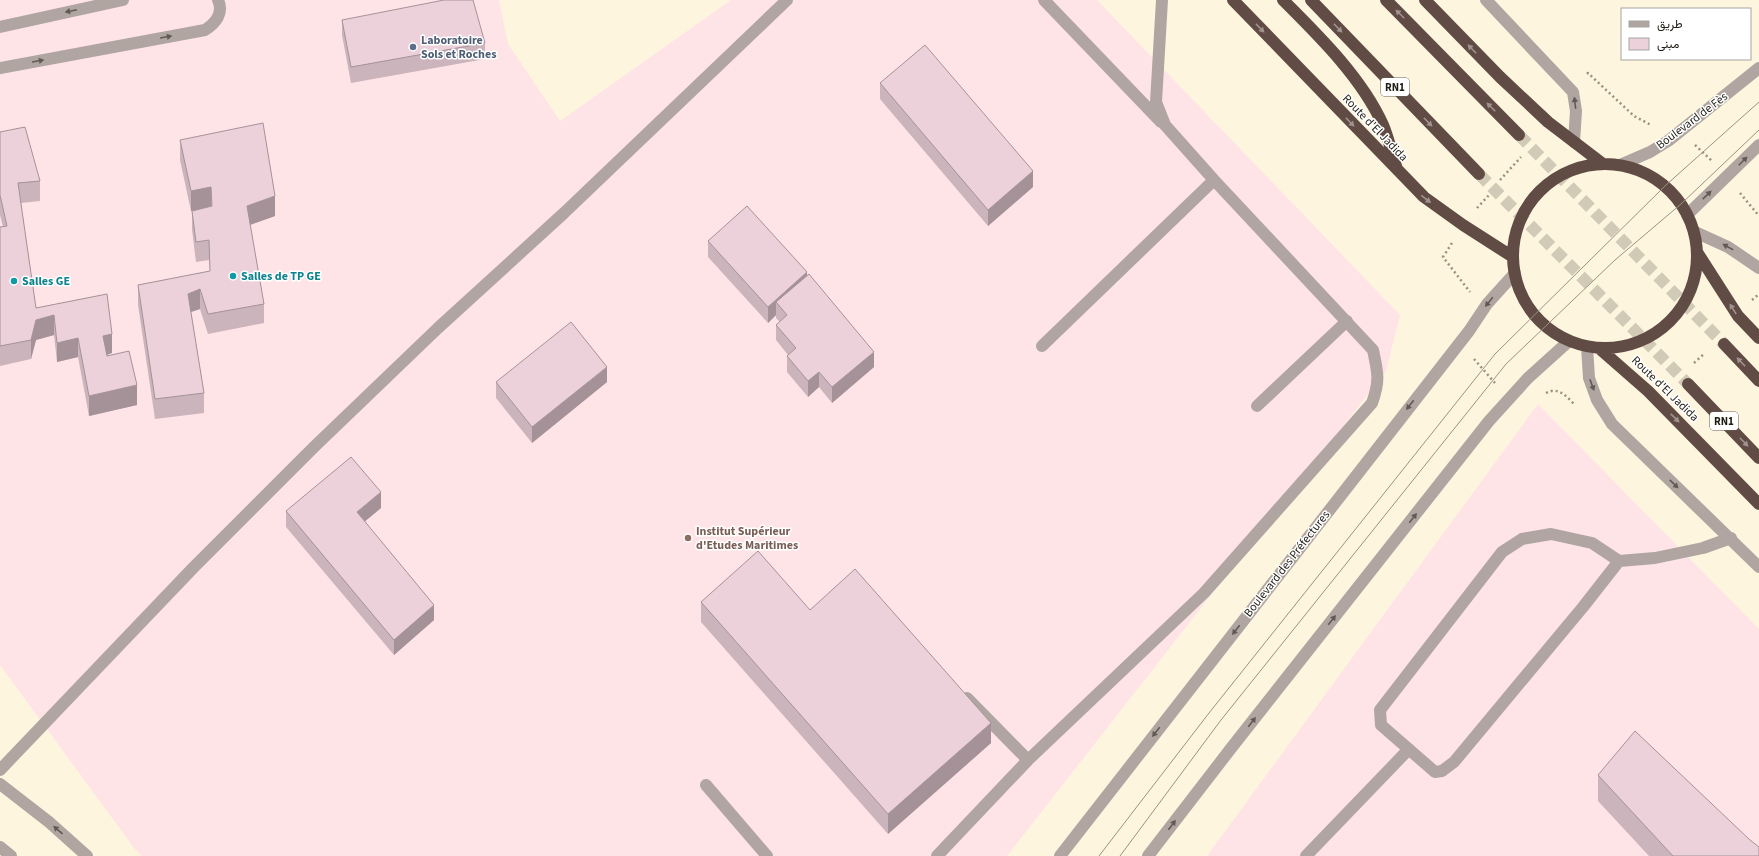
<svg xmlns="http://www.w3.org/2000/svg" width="1759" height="856" font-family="'Source Sans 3',Vazirmatn,sans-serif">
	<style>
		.education { fill: #ffe4e7 }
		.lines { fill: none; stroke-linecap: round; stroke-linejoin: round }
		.highway-tunnel { stroke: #d1cab6; stroke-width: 12; stroke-dasharray: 12 6; stroke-linecap: butt }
		.path { stroke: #989282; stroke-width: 2.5; stroke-dasharray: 2 3; stroke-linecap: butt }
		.minor { stroke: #b0a5a1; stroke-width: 12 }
		.highway { stroke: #614b45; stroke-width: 12 }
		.tram { stroke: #999382; stroke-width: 1 }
		.wall { fill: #cbb4bb }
		.shaded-wall { fill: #a59299 }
		.building { fill: #ecd1da; stroke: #a59299 }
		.oneway { fill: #615a53 }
		.oneway2 { fill: #a0938f }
		.service-dot { fill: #5c6f8a; stroke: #fff; stroke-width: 1.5 }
		.culture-dot { fill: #0f9aa8; stroke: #fff; stroke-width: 1.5 }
		.education-dot { fill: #8d6e63; stroke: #fff; stroke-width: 1.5 }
		.labels { text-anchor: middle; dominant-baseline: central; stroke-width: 3; stroke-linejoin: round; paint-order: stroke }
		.shield { fill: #fff; stroke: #63615a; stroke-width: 1 }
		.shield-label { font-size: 11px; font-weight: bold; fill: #201d14 }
		.service-label { font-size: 12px; font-weight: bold; fill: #4e5e75; stroke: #fff; text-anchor: start }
		.street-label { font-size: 12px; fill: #201d14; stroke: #fff }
		.culture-label { font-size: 12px; font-weight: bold; fill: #0d838f; stroke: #fff; text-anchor: start }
		.education-label { font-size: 12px; font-weight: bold; fill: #785e54; stroke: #fff; text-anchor: start }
	</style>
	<rect width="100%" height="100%" fill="#fdf5de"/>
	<path class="education" d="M0 0H499L508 44 560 121 731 0H1097L1400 315 1386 371 1007 856H142L134 848 0 665Z
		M1538 404 1759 629V856H1207Z"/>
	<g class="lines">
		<path class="highway-tunnel" d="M1519 135 1724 344
			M1479 174 1688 384"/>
		<path class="path" d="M1587 74 1588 73 1634 116 1651 125
			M1695 145 1712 161
			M1500 180 1521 157
			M1740 193 1759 216
			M1477 208 1490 194
			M1452 243 1443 257 1470 292
			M1752 300 1759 294
			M1474 359 1495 383
			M1694 363 1705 353
			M1546 393C1559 386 1567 397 1575 405"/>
		<path class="minor" d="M1044 0 1161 122
			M1486 0 1573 92 1576 111 1574 142
			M0 27 123 0
			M0 68 205 30C216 23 224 13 218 0
			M1620 165 1650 152 1668 141 1759 68
			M1687 215 1759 145
			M1695 232 1728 247 1759 268
			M1042 346 1214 180
			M1587 347 1589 378 1597 400 1612 424 1759 567
			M1257 406 1347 321
			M1619 561 1583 607 1454 762 1442 771 1435 772 1381 725 1380 710 1502 552 1522 539 1551 534 1592 543 1619 561 1655 558 1703 548 1731 538
			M967 698 1028 760
			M0 770 193 568 314 447 438 328 564 213 787 0
			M0 784 49 822 87 856
			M706 785 767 856
			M0 847 11 856
			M937 856 1028 760 1204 593 1372 403C1380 381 1378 373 1373 350L1214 180 1165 125 1156 102 1162 0
			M1060 856 1469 331 1487 304 1515 273
			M1148 856 1232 747 1489 421 1528 378 1569 341
			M1306 856 1409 749"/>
		<path class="highway" d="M1233 0 1424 197 1463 225 1513 257
			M1283 0C1319 36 1362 78 1383 125 1389 139 1392 155 1397 169
			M1311 0 1479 174
			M1386 0 1519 135
			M1425 0 1500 77 1548 122 1603 164
			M1513 256a92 92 0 1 1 184 0a92 92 0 1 1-184 0Z
			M1697 252 1738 316 1759 338
			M1724 344 1759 381
			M1600 349 1648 391 1759 504
			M1688 384 1759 458"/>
		<path class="tram" d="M1099 856 1209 713 1495 354 1666 185 1759 102
			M1120 856 1221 720 1506 364 1615 260 1681 204 1759 130"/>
	</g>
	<path class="wall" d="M342 20 485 43V59L351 83 342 35Z
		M880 83 1033 187 988 226 880 99Z
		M0 132 40 181V201L21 203 36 308 107 294 112 353 107 355 137 405 89 416 78 357 57 362 54 335 36 340 31 359 0 366V227H3L0 215Z
		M180 140 275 216 250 225 264 304V323L208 334 200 309 191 312 204 393V413L155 419 138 305V285L210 271 209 260 196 262 192 230V211H191L180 160Z
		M708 241 807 276 874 367 832 403 819 387 808 397 787 372V356L788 355 776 340V325L780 322 776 318V315L768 323 708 257Z
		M496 382H607L532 443 496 398Z
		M381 508 365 521 434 620 394 655 286 527V511Z
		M701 602 810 610 991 743 888 834 701 622Z
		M1598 775 1750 840 1759 856H1649L1598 801Z"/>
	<path class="shaded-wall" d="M1033 171V187L988 226V210Z
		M211 187V207L191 211V191Z
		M275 196V216L247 226V206Z
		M807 272V288L776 302V315L768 323V307Z
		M200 289V309L188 313V294Z
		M54 315V335L36 340 31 359V340L36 320Z
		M112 334V353L103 356V336Z
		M78 338V357L57 362V343Z
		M874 352V367L832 403V387Z
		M607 367V382L532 443V427Z
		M819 372V387L808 397V381Z
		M137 385V405L89 416V396Z
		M381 492V508L357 528V512Z
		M434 605V620L394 655V640Z
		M991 723V743L888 834V814Z"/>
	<path class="building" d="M444 0H473L485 43 351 67 342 20Z
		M925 45 1033 171 988 210 880 83Z
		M263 123 275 196 247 206 264 304 208 314 200 289 188 294 204 393 155 399 138 285 210 271 209 240 196 242 192 211 212 206 211 187 191 191 180 140Z
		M25 127 40 181 18 183 36 308 107 294 112 334 103 336 107 356 129 351 137 385 89 396 78 338 57 343 54 315 36 320 31 340 0 346V227L7 226 0 195V132Z
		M747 206 807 272 768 307 708 241Z
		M809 274 874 352 832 387 819 372 808 381 787 356 796 348 776 325 787 315 776 302Z
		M571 322 607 367 532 427 496 382Z
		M351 457 381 492 357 512 434 605 394 640 286 511Z
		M758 551 810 610 855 569 991 723 888 814 701 602Z
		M1635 731 1750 840 1759 847V856H1673L1598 775Z"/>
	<defs><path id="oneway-solid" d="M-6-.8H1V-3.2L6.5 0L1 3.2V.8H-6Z"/></defs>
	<g class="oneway">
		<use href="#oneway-solid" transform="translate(71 11) rotate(168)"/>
		<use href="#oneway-solid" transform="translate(166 37) rotate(-10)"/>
		<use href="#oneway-solid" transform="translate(38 61) rotate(-10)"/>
		<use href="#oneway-solid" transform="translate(1575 103) rotate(-97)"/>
		<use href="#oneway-solid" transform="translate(1743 161) rotate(-45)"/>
		<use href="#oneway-solid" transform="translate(1707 195) rotate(-44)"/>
		<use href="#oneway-solid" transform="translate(1728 247) rotate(-151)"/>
		<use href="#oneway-solid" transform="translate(1489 302) rotate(129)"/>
		<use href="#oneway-solid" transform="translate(1592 385) rotate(70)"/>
		<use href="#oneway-solid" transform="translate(1410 405) rotate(128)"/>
		<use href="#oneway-solid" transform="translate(1674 484) rotate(44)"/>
		<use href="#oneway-solid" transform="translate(1413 518) rotate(-52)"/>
		<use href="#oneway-solid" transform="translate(1332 620) rotate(-52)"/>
		<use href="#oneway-solid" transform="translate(1236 630) rotate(128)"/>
		<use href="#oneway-solid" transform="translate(1252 722) rotate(-52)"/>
		<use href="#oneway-solid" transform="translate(1156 732) rotate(128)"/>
		<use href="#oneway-solid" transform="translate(1172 825) rotate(-53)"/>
		<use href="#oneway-solid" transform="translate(58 830) rotate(-139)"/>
	</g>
	<g class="oneway2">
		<use href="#oneway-solid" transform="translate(1400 14) rotate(-135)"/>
		<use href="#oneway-solid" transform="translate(1260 28) rotate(46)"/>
		<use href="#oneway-solid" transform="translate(1338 28) rotate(46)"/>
		<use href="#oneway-solid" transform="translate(1472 49) rotate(-134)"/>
		<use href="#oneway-solid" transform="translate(1491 107) rotate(-135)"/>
		<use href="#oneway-solid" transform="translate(1350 122) rotate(46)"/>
		<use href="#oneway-solid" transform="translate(1428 122) rotate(46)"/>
		<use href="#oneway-solid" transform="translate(1426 199) rotate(38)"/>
		<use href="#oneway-solid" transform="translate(1733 309) rotate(-122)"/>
		<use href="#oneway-solid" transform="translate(1741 362) rotate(-134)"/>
		<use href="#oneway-solid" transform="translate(1675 418) rotate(44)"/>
		<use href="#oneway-solid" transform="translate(1744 442) rotate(46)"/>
	</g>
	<circle class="service-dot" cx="413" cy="47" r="4"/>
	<g class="culture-dot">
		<circle cx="233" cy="276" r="4"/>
		<circle cx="14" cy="281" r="4"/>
	</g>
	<circle class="education-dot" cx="688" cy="538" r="4"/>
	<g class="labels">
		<g class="shield">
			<rect x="1381" y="78" width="28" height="18" rx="3"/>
			<rect x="1710" y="412" width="28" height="18" rx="3"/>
		</g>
		<g class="shield-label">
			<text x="1395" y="87">RN1</text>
			<text x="1724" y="421">RN1</text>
		</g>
		<g class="service-label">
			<text x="421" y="40">Laboratoire<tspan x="421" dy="14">Sols et Roches</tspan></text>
		</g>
		<g class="street-label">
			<text transform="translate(1692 121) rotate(-37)">Boulevard de Fès</text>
			<text transform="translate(1375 128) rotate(46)">Route d'El Jadida</text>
			<text transform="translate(1665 389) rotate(44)">Route d'El Jadida</text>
			<text transform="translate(1287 564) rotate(-52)">Boulevard des Préfectures</text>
		</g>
		<g class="culture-label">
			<text x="241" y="276">Salles de TP GE</text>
			<text x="22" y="281">Salles GE</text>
		</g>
		<g class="education-label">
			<text x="696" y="531">Institut Supérieur<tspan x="696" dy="14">d'Etudes Maritimes</tspan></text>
		</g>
	</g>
	<rect x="1621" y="8" width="130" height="52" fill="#ffffff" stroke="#a6a5a1"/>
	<rect x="1629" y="21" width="20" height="6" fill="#b0a5a1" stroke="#a6a5a1"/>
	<text x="1657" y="28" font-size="12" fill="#201d14">طريق</text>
	<rect x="1629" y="38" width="20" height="12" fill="#ecd1da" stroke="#a6a5a1"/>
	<text x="1657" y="48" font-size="12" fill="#201d14">مبنى</text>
</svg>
